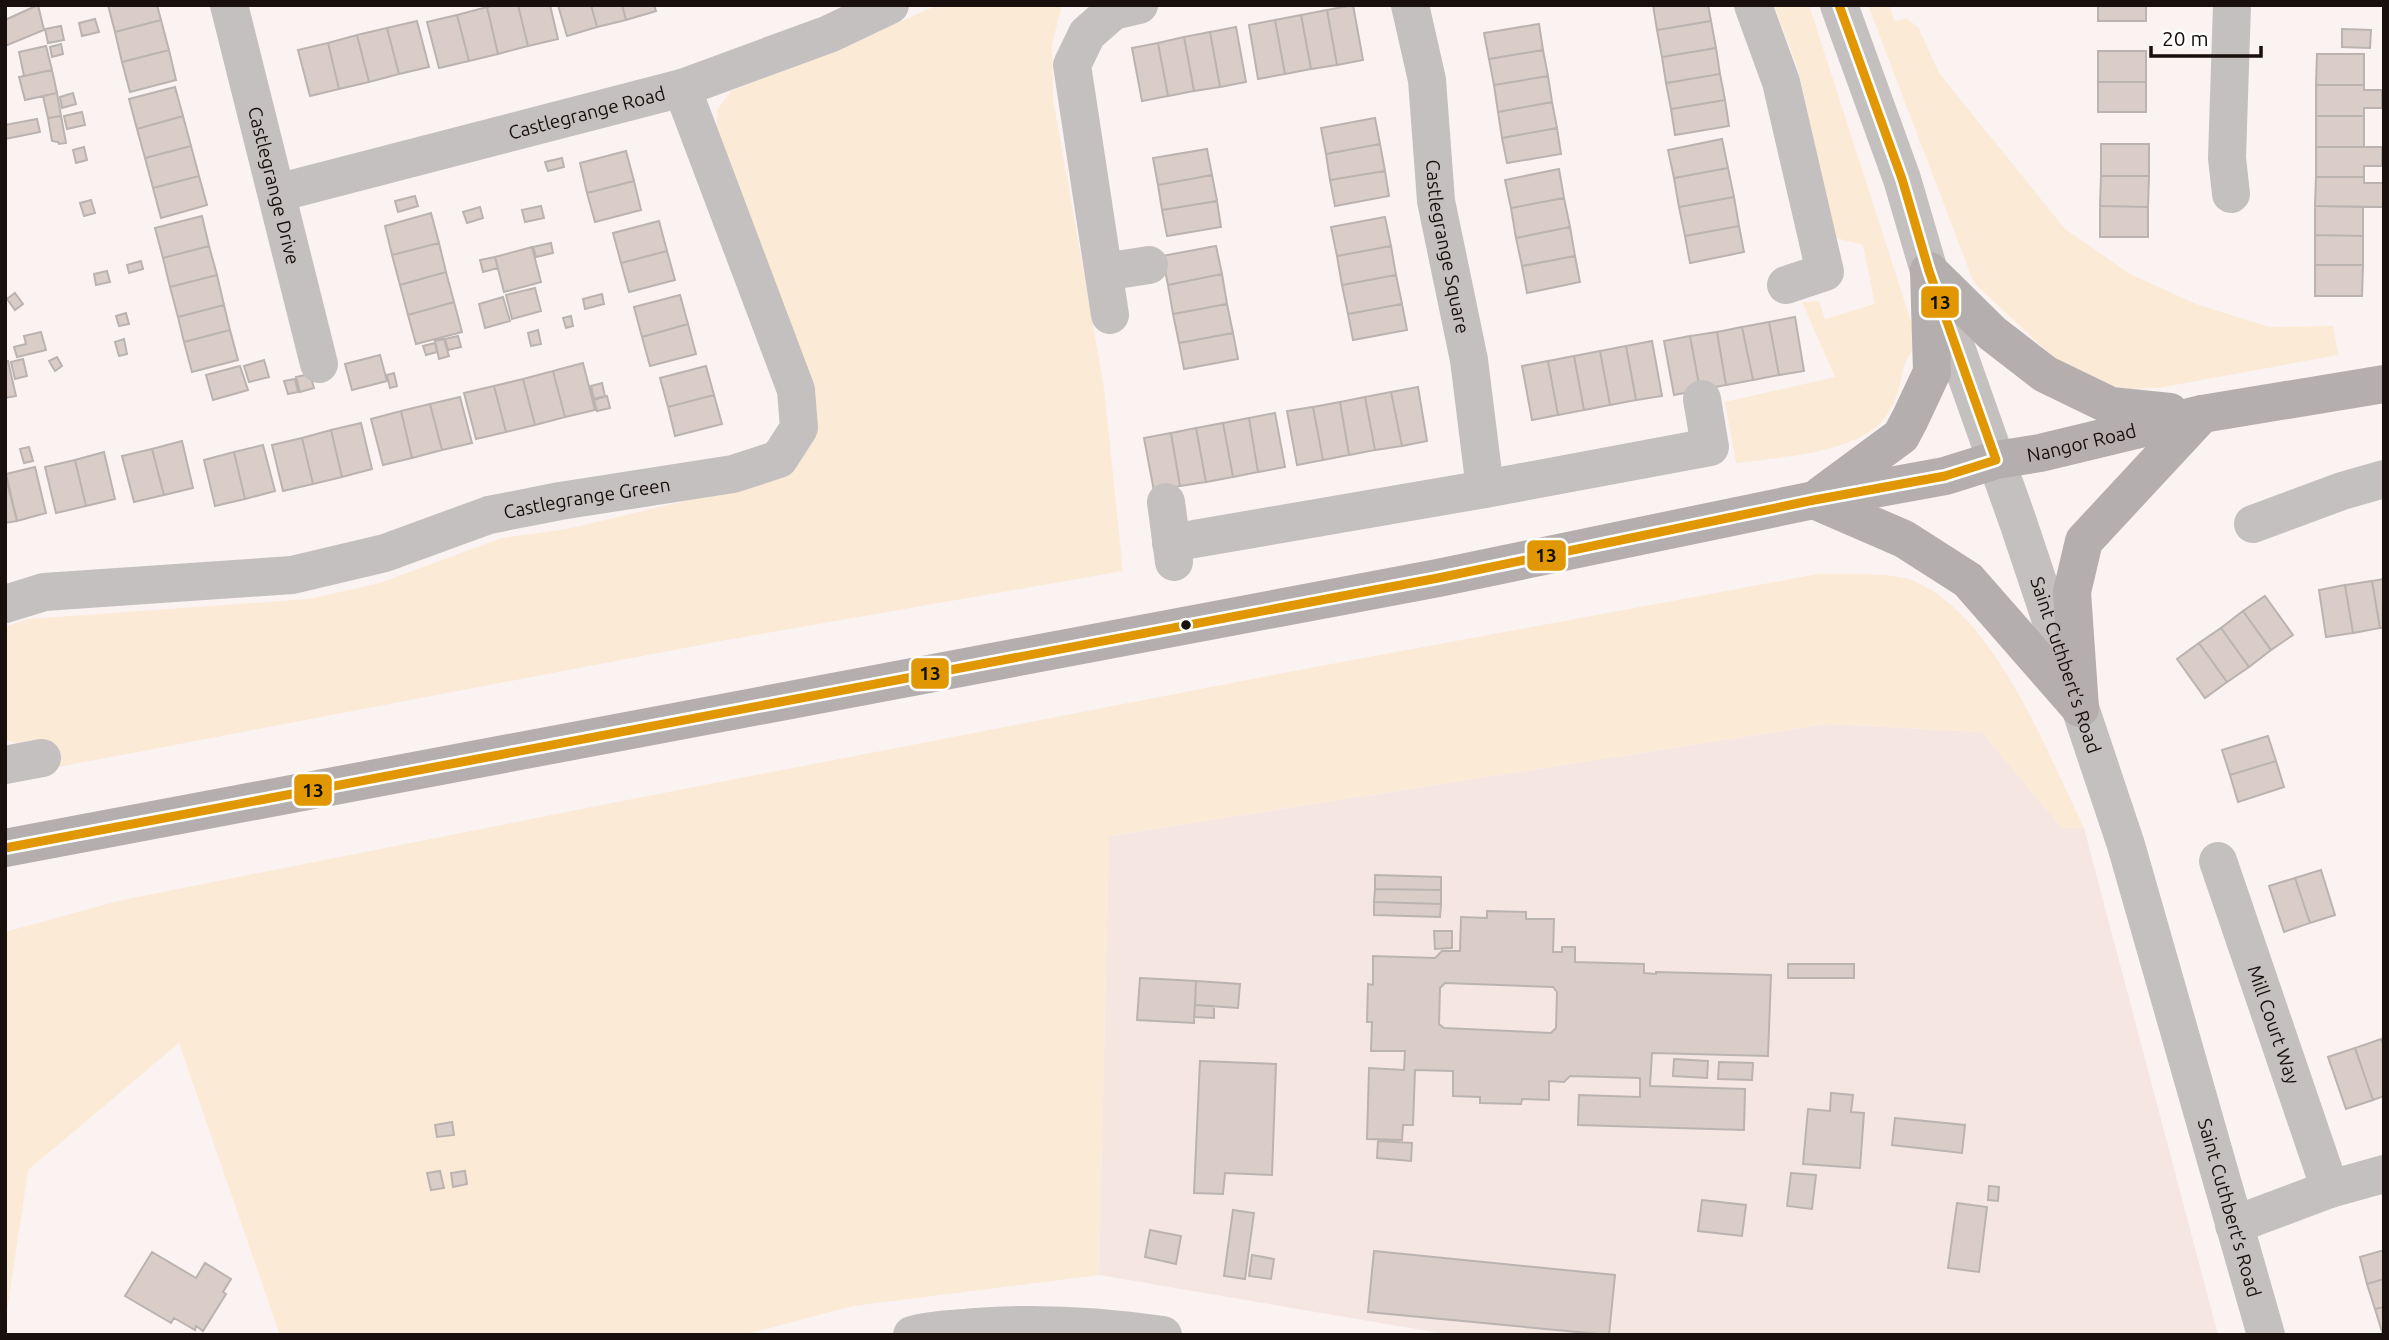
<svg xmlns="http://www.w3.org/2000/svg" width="2389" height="1340" font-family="Ubuntu,sans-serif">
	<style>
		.built { fill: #f6e6e2 }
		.green { fill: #fbead5 }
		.building { fill: #dacdc7; stroke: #bab3b0; stroke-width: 2; fill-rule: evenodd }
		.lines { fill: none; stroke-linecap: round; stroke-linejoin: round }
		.minor { stroke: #c4c0c0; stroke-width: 38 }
		.major { stroke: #b4aeaf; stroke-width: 38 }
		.bus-1-casing { stroke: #fff; stroke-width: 14 }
		.bus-1 { stroke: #e19701; stroke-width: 9 }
		.bus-dot { fill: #190f0d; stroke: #fff; stroke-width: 2.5 }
		.labels { text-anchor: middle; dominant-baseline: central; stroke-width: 6; stroke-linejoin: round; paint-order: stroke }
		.street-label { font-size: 19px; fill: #190f0d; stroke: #fff }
		.line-badge { stroke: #fff; stroke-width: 2.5 }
		.pale-badge-label { font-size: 19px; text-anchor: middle; font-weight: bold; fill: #111 }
	</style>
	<rect width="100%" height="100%" fill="#faf3f2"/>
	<path class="built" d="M1826 724 1982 732 2062 828H2084L2218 1335H1451L1099 1275 1109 836Z"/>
	<path class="green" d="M938 5H1062L1052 44 1053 99 1104 388 1123 571 721 641 53 768 21 745 5 739V627L28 619 309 599 380 583 502 538 567 529 735 489 808 391 717 127V110L731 91 831 52Z
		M1774 5H1809L1918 343C1913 350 1906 358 1904 366 1899 386 1899 397 1886 416 1860 454 1778 457 1736 463L1725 402 1835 377 1802 302 1819 301 1825 319 1875 304 1863 245 1836 238 1798 69Z
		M1868 5H1889L1895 22 1906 18 1918 27 1939 73 2065 229 2130 274 2196 304 2269 327 2333 326 2338 355 2158 388 2128 389 2101 385 2055 359 1974 283Z
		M1818 574C1842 574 1892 572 1914 581 1995 615 2047 752 2084 828H2062L1982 732 1826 724 1109 836 1099 1275 853 1306 743 1335H280L179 1043 28 1170 5 1325V932L118 901 612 803 1299 670Z"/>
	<path class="building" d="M38 5 44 30 5 46V20Z
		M108 5H157L161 20 115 32Z
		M495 5H518L528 46 498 54 487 7Z
		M518 5H550L558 39 528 46Z
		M558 5H591L597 27 567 36Z
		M591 5H622L626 20 597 27Z
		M622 5H654L656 11 626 20Z
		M1353 5 1363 60 1337 65 1327 10Z
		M1653 5H1708L1711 21 1657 30Z
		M2098 5H2146V21H2098Z
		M487 7 498 54 469 61 457 15Z
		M1327 10 1337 65 1311 69 1301 15Z
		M457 15 469 61 439 68 427 22Z
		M1301 15 1311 69 1285 74 1275 20Z
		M95 19 99 32 82 36 79 23Z
		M161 20 169 50 122 62 115 32Z
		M1275 20 1285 74 1258 79 1249 25Z
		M417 21 429 67 399 74 387 28Z
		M1711 21 1716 48 1662 57 1657 30Z
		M1539 24 1543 50 1489 59 1484 33Z
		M61 26 64 40 48 43 45 29Z
		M1236 27 1246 82 1220 87 1210 32Z
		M387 28 399 74 369 82 357 35Z
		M2342 29 2371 30 2370 48 2342 47Z
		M1210 32 1220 87 1194 91 1184 37Z
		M357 35 369 82 339 89 328 43Z
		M1184 37 1194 91 1168 96 1158 43Z
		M328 43 339 89 310 96 298 50Z
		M1158 43 1168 96 1142 101 1132 48Z
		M61 44 63 54 52 57 50 47Z
		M46 46 52 70 24 76 19 52Z
		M1716 48 1720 74 1666 83 1662 57Z
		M169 50 176 80 130 92 122 62Z
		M1543 50 1548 76 1494 85 1489 59Z
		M2098 51H2146V82H2098Z
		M2317 54H2364V85H2316Z
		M52 70 57 93 25 100 19 77Z
		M1720 74 1725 100 1671 109 1666 83Z
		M1548 76 1552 102 1498 112 1494 85Z
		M2098 82H2146V112H2098Z
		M2316 85H2364V90H2382V108H2364V116H2316Z
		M175 87 183 116 137 129 129 99Z
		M57 93 61 116 48 118 43 96Z
		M73 93 76 104 62 108 60 97Z
		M1725 100 1729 126 1675 135 1671 109Z
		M1552 102 1557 128 1502 138 1498 112Z
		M82 112 85 125 67 129 64 116Z
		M61 116 66 143 59 144 58 142 52 141 48 118Z
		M183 116 191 146 145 158 137 129Z
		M2316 116H2364V147H2316Z
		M1375 118 1380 144 1326 154 1321 128Z
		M37 119 40 132 5 139V125Z
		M1557 128 1561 154 1507 163 1502 138Z
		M1722 139 1728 168 1674 178 1668 150Z
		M1380 144 1385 171 1330 180 1326 154Z
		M2101 144H2149V176H2101Z
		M191 146 199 176 153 188 145 158Z
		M84 147 87 160 76 163 73 150Z
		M2316 147H2382V166H2364V177H2316Z
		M1207 149 1212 175 1158 185 1153 158Z
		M626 151 634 181 587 193 580 163Z
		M562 158 564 167 548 171 545 162Z
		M1728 168 1734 197 1679 207 1674 178Z
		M1559 169 1564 198 1511 208 1505 180Z
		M1385 171 1389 196 1335 206 1330 180Z
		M1212 175 1217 201 1162 210 1158 185Z
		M199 176 207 205 161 218 153 188Z
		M2101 176H2149L2148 207 2100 206Z
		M2316 177H2364V183H2384V207L2315 206Z
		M634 181 641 210 595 222 587 193Z
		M415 196 418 206 398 212 395 201Z
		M1734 197 1739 226 1685 236 1679 207Z
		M1564 198 1570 227 1516 238 1511 208Z
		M91 200 95 213 84 216 80 203Z
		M1217 201 1221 227 1167 236 1162 210Z
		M541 206 544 218 525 222 522 210Z
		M2100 206 2148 207V237H2100Z
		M2315 206 2363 207V236L2315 235Z
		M480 207 483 218 467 223 463 212Z
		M431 213 439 243 392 255 385 226Z
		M202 216 209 246 163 258 155 228Z
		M1385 217 1391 246 1337 256 1331 227Z
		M659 221 667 251 621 263 613 233Z
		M1739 226 1744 252 1690 263 1685 236Z
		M1570 227 1575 256 1522 266 1516 238Z
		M2315 235 2363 236V265H2315Z
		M439 243 446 272 400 285 392 255Z
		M551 243 553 253 536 257 533 247Z
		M209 246 217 275 170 287 163 258Z
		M1216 246 1222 274 1168 285 1162 256Z
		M1391 246 1396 275 1342 285 1337 256Z
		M532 247 541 282 504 292 495 257Z
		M667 251 675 280 629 292 621 263Z
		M1575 256 1580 282 1527 293 1522 266Z
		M495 257 498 268 483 272 480 260Z
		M141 261 143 269 129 273 127 265Z
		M2315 265H2363L2362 296H2315Z
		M107 271 110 282 96 285 94 274Z
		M446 272 454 302 408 315 400 285Z
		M1222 274 1227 304 1173 314 1168 285Z
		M217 275 224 305 178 317 170 287Z
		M1396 275 1402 304 1348 314 1342 285Z
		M535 288 541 311 512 319 506 295Z
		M15 293 23 304 15 310 7 299Z
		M602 294 604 304 585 309 583 299Z
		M680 295 688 324 642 337 634 307Z
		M503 297 510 321 485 328 479 304Z
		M454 302 462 332 416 344 408 315Z
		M1227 304 1233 333 1179 343 1173 314Z
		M1402 304 1407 330 1353 340 1348 314Z
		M224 305 230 330 184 342 178 317Z
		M126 313 129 324 119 326 116 316Z
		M571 316 573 326 566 328 563 318Z
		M1795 317 1804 371 1779 375 1769 322Z
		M1769 322 1779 375 1753 380 1742 327Z
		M688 324 696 354 650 366 642 337Z
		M1742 327 1753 380 1726 385 1717 332Z
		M230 330 238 360 192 372 184 342Z
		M538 330 541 344 531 346 528 333Z
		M41 332 46 350 17 357 14 347 26 344 24 336Z
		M1717 332 1726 385 1700 390 1690 336Z
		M1233 333 1238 359 1184 369 1179 343Z
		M458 336 461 347 448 350 445 339Z
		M1690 336 1700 390 1674 395 1664 341Z
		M124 339 127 354 119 356 115 342Z
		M444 339 449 356 439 359 435 341Z
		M1652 341 1662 396 1636 400 1626 346Z
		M435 343 437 352 426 355 423 346Z
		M1626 346 1636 400 1610 405 1600 351Z
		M1600 351 1610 405 1584 410 1574 356Z
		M380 355 387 381 352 390 345 364Z
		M1574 356 1584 410 1558 415 1548 361Z
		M57 357 62 366 55 371 49 361Z
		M23 359 27 376 15 379 11 362Z
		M264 360 269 377 249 382 244 366Z
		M5 361H8L16 396 5 398Z
		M1548 361 1558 415 1532 420 1522 366Z
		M583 363 595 410 565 417 553 371Z
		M240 366 248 390 213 400 206 375Z
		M706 366 714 395 668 407 660 378Z
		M553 371 565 417 535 425 523 379Z
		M394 373 397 386 390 388 387 375Z
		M310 374 314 388 300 392 296 377Z
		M295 379 298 392 288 394 284 381Z
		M523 379 535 425 506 432 494 386Z
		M602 383 605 396 594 399 591 386Z
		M494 386 506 432 476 439 464 393Z
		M1418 387 1427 441 1402 446 1391 392Z
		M1391 392 1402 446 1375 450 1365 397Z
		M714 395 722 424 675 436 668 407Z
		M607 396 610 408 597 411 594 400Z
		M460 397 472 443 442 450 430 404Z
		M1365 397 1375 450 1349 455 1340 402Z
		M1340 402 1349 455 1323 460 1313 407Z
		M430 404 442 450 412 458 401 411Z
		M1313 407 1323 460 1297 465 1287 411Z
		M401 411 412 458 383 465 371 419Z
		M1275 413 1285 467 1258 472 1249 418Z
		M1249 418 1258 472 1233 477 1223 423Z
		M361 423 372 469 342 477 331 430Z
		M1223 423 1233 477 1206 482 1196 428Z
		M1196 428 1206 482 1180 486 1171 433Z
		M331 430 342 477 313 484 302 438Z
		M1171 433 1180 486 1154 491 1144 438Z
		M302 438 313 484 283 491 272 445Z
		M182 441 193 488 164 495 152 449Z
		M263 445 275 491 245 499 234 452Z
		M29 447 33 461 24 463 20 449Z
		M152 449 164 495 134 502 122 456Z
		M104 452 115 499 86 506 75 460Z
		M234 452 245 499 215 506 204 460Z
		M75 460 86 506 56 513 45 467Z
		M35 467 46 513 17 521 6 474Z
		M5 474 17 521 5 523Z
		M2384 579V628H2380L2372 581Z
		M2372 581 2380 628 2353 633 2345 585Z
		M2345 585 2353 633 2326 637 2319 590Z
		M2265 596 2293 635 2271 650 2243 611Z
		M2243 611 2271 650 2249 667 2221 628Z
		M2221 628 2249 667 2227 682 2199 643Z
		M2199 643 2227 682 2205 698 2177 659Z
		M2268 736 2276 761 2230 775 2222 750Z
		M2276 761 2284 787 2238 802 2230 775Z
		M2321 870 2335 915 2310 923 2295 878Z
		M1375 875 1441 877V890L1375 889Z
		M2295 878 2310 923 2284 932 2269 886Z
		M1375 889 1441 890V904L1374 902Z
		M1374 902 1441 904 1440 917 1374 915Z
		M1487 911 1526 912V919H1554L1553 952H1562V947H1575V962L1644 964V973L1656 974V972L1771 975 1768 1056 1652 1053 1650 1086 1745 1089 1744 1130 1578 1125 1579 1095 1640 1097V1078L1570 1076 1564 1082 1549 1081V1100L1522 1099 1521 1104 1480 1103V1097L1453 1096V1071L1415 1070 1413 1125H1403L1402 1140 1367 1139 1369 1068 1404 1070 1405 1051H1371L1372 1022H1367L1368 984 1373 985V956L1435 958 1442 951H1460L1461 917 1487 918ZM1445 983 1553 987 1557 992 1556 1028 1551 1033 1444 1028 1439 1024 1440 988Z
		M1434 931H1452V948L1435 949Z
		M1788 964H1854V978H1788Z
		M1140 978 1196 981 1194 1023 1137 1020Z
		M1196 981 1240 984 1238 1008 1195 1005Z
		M1195 1005 1214 1006V1018L1194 1017Z
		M2381 1039 2384 1046V1096L2373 1100 2355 1048Z
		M2355 1048 2373 1100 2346 1109 2328 1057Z
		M1674 1059 1708 1061 1707 1078 1673 1076Z
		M1200 1061 1276 1064 1272 1175 1225 1173 1223 1194 1194 1193Z
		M1719 1062 1753 1063 1752 1080 1718 1079Z
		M1831 1093 1853 1095 1851 1112 1864 1113 1860 1168 1803 1164 1808 1109 1830 1111Z
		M1895 1118 1965 1125 1962 1153 1892 1145Z
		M452 1122 454 1135 437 1137 435 1125Z
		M1378 1141 1412 1143 1411 1161 1377 1158Z
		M440 1171 444 1188 431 1190 427 1173Z
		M465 1171 467 1184 453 1187 451 1173Z
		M1791 1173 1816 1175 1812 1209 1787 1206Z
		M1989 1186 1999 1187 1998 1201 1988 1200Z
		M1702 1200 1746 1205 1742 1236 1698 1231Z
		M1957 1203 1987 1207 1979 1272 1948 1268Z
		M1233 1210 1254 1213 1245 1279 1224 1276Z
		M1150 1230 1181 1236 1176 1264 1145 1257Z
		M2384 1250V1279L2367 1284 2360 1257Z
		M1374 1251 1615 1275 1609 1335 1368 1312Z
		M152 1252 196 1278 205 1263 231 1279 223 1292 226 1294 203 1331 196 1326 195 1330 174 1318 171 1323 125 1296Z
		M1252 1255 1274 1259 1271 1279 1249 1276Z
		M2384 1279V1307L2375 1309 2367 1284Z
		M2384 1307V1335H2383L2375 1309Z"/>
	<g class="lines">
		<g class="minor">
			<path id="s1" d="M229 5 319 364"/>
			<path id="s2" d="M1410 5 1427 80 1436 201 1469 360 1485 489"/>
			<path d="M1753 5 1781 82 1825 272 1786 285"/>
			<path id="s3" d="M1839 5 1902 179 1929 271 2018 522 2126 845 2266 1335"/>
			<path id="s4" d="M277 193 682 88 829 34 890 5"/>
			<path d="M2231 194 2227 158 2232 5"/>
			<path d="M1104 272 1149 265"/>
			<path d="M1110 315 1072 65 1087 34 1113 11 1139 5"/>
			<path d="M1166 502 1174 562"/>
			<path d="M2253 524 2342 491 2384 479"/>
			<path d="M1171 543 1485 489 1710 447 1702 399"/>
			<path id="s5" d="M5 604 44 592 292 575 385 553 489 515 560 501 733 474 779 459 799 428 796 390 682 88"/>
			<path d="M5 765 42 758"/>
			<path id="s6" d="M2218 861 2330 1189 2234 1225"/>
			<path d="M2330 1189 2384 1174"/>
			<path d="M912 1335C933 1329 955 1329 976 1327 1039 1322 1101 1326 1163 1335"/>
		</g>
		<g class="major">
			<path d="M1929 271 1992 333 2045 374 2111 406 2170 412"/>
			<path d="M1821 495 1901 436 1910 419 1932 372 1929 271"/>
			<path d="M1814 500 1904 539 1968 580 2080 708"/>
			<path d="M2080 708 2072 592 2084 541 2202 414"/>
			<path id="s7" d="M5 848 1438 578 1814 500 1945 476 1996 460 2040 453 2202 414 2384 384"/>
		</g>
		<g class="bus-1-casing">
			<path id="bus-1" d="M5 848 1438 578 1814 500 1945 476 1996 460 1929 271 1902 179 1839 5"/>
		</g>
		<use href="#bus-1" class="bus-1"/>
	</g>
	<circle class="bus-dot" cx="1186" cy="625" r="6"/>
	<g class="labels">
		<g class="street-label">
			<text stroke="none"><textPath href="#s4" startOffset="320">Castlegrange Road</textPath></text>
			<text stroke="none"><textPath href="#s1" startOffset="186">Castlegrange Drive</textPath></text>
			<text stroke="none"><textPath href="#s2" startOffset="245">Castlegrange Square</textPath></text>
			<text stroke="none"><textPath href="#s7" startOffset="2116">Nangor Road</textPath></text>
			<text stroke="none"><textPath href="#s5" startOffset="595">Castlegrange Green</textPath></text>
			<text stroke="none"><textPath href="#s3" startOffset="698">Saint Cuthbert’s Road</textPath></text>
			<text stroke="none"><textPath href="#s6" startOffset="173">Mill Court Way</textPath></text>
			<text stroke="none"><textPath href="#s3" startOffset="1265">Saint Cuthbert’s Road</textPath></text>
		</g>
	</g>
	<g class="line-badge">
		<rect x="1920" y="285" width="40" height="34" rx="7" fill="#e19701"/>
		<rect x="1526" y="539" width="41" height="33" rx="7" fill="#e19701"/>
		<rect x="910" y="657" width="40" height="33" rx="7" fill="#e19701"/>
		<rect x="293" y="773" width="40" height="34" rx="7" fill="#e19701"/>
	</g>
	<g class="pale-badge-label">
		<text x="1940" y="309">13</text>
		<text x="1546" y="562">13</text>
		<text x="930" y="680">13</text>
		<text x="313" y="797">13</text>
	</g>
	<rect width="2389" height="1340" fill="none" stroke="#190f0d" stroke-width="14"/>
	<path d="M2151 46v10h110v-10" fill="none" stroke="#190f0d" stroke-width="3.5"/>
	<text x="2162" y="46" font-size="21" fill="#190f0d" stroke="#ffffff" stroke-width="5" paint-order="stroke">20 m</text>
</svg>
